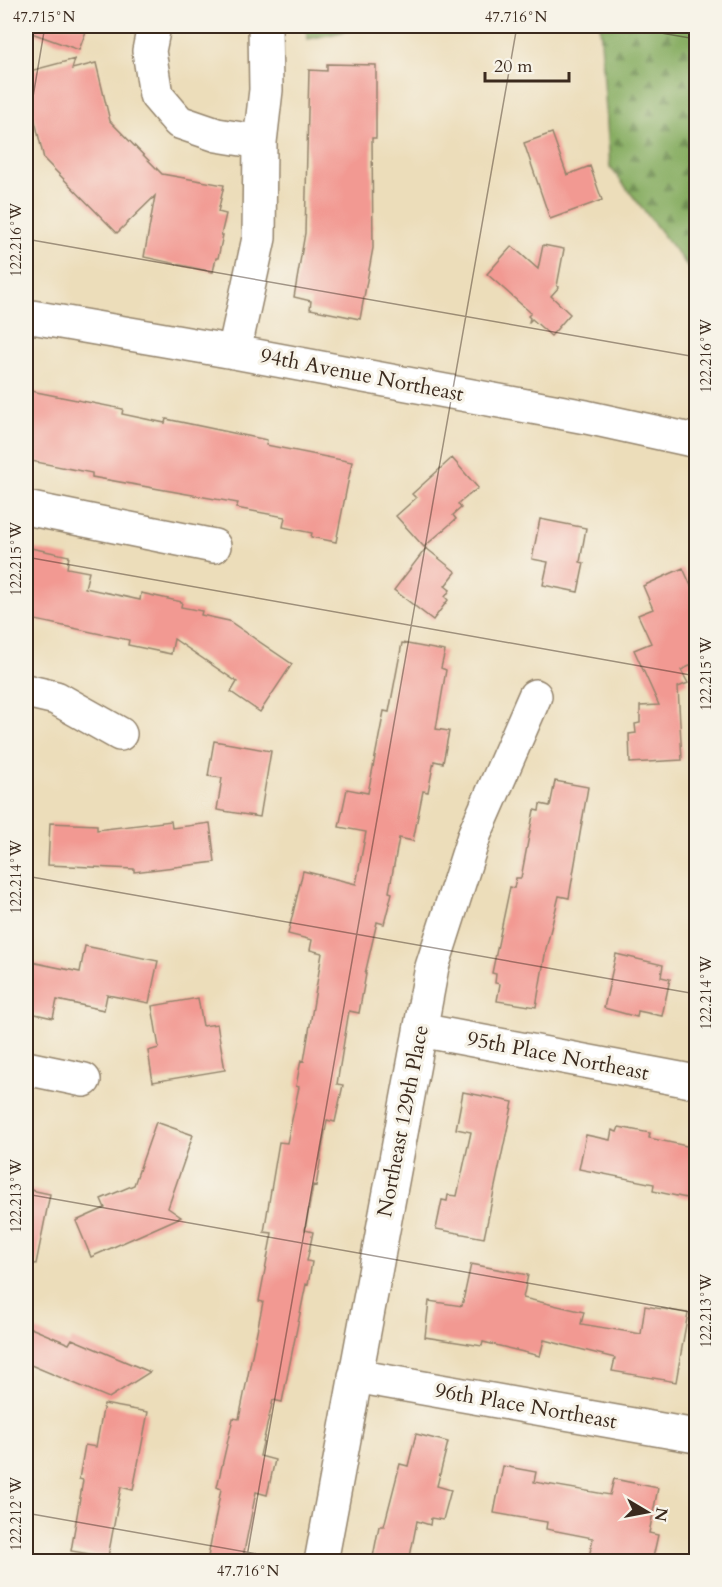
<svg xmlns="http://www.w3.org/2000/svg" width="722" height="1587" font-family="Cardo,serif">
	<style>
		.forest { fill: url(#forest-firs); stroke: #626c41; stroke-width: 1.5 }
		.building { fill: #f29992 }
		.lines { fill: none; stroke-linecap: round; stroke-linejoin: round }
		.minor-casing { stroke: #94846c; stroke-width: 36 }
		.minor { stroke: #fff; stroke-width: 33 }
		.ticks { fill: none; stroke: #3b2a1e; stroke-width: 1.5; stroke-opacity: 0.45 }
		.labels { text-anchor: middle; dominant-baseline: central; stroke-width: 6; stroke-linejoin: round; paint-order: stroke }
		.street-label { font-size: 21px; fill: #3b2a1e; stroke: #f7f3e8 }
		.neatline { fill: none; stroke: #3b2a1e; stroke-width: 2 }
		.ticks-label { font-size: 15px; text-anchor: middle; fill: #3b2a1e }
	</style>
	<defs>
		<pattern id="forest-firs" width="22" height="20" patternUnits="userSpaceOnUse" patternTransform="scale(1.5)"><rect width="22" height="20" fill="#88ae64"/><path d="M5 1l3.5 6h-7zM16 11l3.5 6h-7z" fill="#708e52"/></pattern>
	</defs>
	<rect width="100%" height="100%" fill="#f7f3e8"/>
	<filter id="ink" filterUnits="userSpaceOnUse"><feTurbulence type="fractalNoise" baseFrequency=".0167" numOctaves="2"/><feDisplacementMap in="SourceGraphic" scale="12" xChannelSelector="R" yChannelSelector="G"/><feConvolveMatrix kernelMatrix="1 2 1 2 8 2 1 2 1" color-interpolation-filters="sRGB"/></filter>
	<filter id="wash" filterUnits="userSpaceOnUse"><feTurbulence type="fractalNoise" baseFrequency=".008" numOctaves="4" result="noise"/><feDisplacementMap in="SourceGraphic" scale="24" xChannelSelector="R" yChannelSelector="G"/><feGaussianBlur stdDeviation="1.35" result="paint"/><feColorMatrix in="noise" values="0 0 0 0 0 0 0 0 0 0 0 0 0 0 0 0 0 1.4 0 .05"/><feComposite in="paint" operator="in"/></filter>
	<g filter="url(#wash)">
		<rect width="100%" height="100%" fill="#ecddba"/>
		<path class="forest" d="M305 26H371L308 39Z
			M600 26H696V277L610 167Z"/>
		<g id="blocks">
			<path class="building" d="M26 26H88L79 50 26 31Z
				M75 59 72 69 96 63 110 121 162 174 224 185 218 212 226 214 221 235H223L218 258H216L213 272 144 257 155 196 117 233 44 159 26 83V72Z
				M327 64 376 65V138H372L373 248 360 319 310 309 311 301 294 297 305 233 309 70 327 71Z
				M552 133 567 175 590 166 602 200 550 219 524 143Z
				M543 245 564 249 557 286 559 287 551 296 570 314 551 336 532 319 529 322 530 318 528 316 531 313 487 274 512 246 538 269Z
				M26 390 123 409 122 414 165 423 166 419 267 440 266 445 352 462 336 542 311 537 312 533 283 527 285 517 236 508 238 503 92 477V473L26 460Z
				M452 458 478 488 458 504 461 508 453 515 456 519 424 547 396 516 416 498 412 494Z
				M540 519 586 528 580 562 584 563 578 592 543 585 548 562 532 559Z
				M26 547 69 556 67 568 89 572 85 588 140 600 141 593 182 602 181 607 202 611 201 615 229 621 292 664 260 712 231 692 237 682 174 639 171 654 128 645 129 640 26 618Z
				M426 548 456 572 445 586 450 590 445 597 448 600 433 620 394 590Z
				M683 568 696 597V663L681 670 688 683 678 687 682 760 630 763 629 734 636 733 635 724 640 723V706L659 705 634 650 651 643 638 615 653 609 643 586Z
				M402 643 445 651 441 668 446 670 436 729 449 731 443 763 434 761 428 792 423 791 413 841 399 838 389 892 392 893 384 924 377 922 365 974H366L359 1013 349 1011 337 1084 343 1085 335 1122 327 1120 316 1186 313 1185 305 1230 313 1232 307 1261 312 1262 308 1285 306 1284 282 1402 273 1400 260 1456 275 1460 267 1495 256 1492 242 1562H207L221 1489 217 1487 233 1418 239 1419 263 1302 259 1301 272 1233 264 1232 279 1142 287 1143 299 1087 296 1086 301 1060 304 1061 322 953 310 950 312 940 288 934 303 871 356 884 366 832 339 827 347 789 368 793 384 711 389 712Z
				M214 741 271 751 260 817 217 810 222 778 208 776Z
				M555 781 588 787 569 898 559 896 546 949 536 1007 497 1001 500 984 495 983 496 974 492 973 510 887 514 888 516 878H521L534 810 539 811 540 804 550 806Z
				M171 821 172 828 210 823 215 862 134 872V869L48 865 50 823 97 825V830Z
				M85 946 158 961 149 1003 107 995 104 1010 57 1000 53 1018 26 1012V961L80 972Z
				M616 954 663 965 661 977 670 979 662 1016 638 1011 637 1017 604 1008Z
				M198 998 203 1026 217 1024 225 1070 153 1082 148 1051 159 1048 152 1006Z
				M463 1092 513 1102 484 1238 436 1229 442 1200 447 1201 448 1195 457 1196 471 1132 456 1129Z
				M156 1122 193 1135 168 1208 181 1217 91 1257 76 1221 105 1208 101 1199 134 1185Z
				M619 1127 650 1133 649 1138 696 1148V1200L653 1191 654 1184 579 1169 586 1135 610 1140 612 1130 617 1132Z
				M26 1189 50 1194 36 1264 26 1263Z
				M471 1264 528 1275 523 1298 584 1312 581 1324 641 1334 645 1306 688 1313 676 1382 612 1371 615 1358 544 1340 540 1356 483 1342 482 1346 425 1337 429 1301 462 1306Z
				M26 1326 69 1344 72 1339 150 1372 109 1398 26 1363Z
				M104 1404 148 1412 133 1490 121 1487 108 1557 71 1551 83 1480 79 1479 85 1445 96 1447Z
				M416 1434 448 1442 437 1486 451 1490 443 1520 431 1518 430 1525 417 1521 409 1562H372L379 1526H384L400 1464 408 1466Z
				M503 1466 536 1472 534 1482 610 1495 614 1479 658 1488 649 1533 658 1535 652 1562H588L593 1538 546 1529 547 1522 494 1513Z"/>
		</g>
	</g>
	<g filter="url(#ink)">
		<use href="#blocks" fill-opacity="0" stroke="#94846c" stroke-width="1.5"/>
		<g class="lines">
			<g class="minor-casing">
				<path id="minor" d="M154 26 149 51 156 95 179 122 217 135 260 142
					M26 316 234 352 586 417 696 441
					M234 352 259 238 260 142 266 90 265 26
					M26 508 214 546
					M26 691 56 698 120 734
					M420 1030 696 1082
					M26 1068 84 1080
					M355 1376 696 1436
					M321 1562 432 967 475 833 535 696"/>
			</g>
			<use href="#minor" class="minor"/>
		</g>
	</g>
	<path class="ticks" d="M620 26 696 39M26 138 45 26M26 239 696 357M26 557 696 676M26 876 696 994M26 1194 696 1313M26 1513 303 1562M246 1562 517 26"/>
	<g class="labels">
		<g class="street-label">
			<text transform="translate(362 375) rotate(11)">94th Avenue Northeast</text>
			<text transform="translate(558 1056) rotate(11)">95th Place Northeast</text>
			<text transform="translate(403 1121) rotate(-79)">Northeast 129th Place</text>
			<text transform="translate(526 1406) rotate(10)">96th Place Northeast</text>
		</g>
	</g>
	<rect width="722" height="1587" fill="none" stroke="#f7f3e8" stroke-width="66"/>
	<g transform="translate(647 1512) rotate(100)" stroke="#f7f3e8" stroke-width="4.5" paint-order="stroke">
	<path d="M0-4.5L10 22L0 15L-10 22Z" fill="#3b2a1e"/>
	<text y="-9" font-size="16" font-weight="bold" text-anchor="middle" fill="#3b2a1e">N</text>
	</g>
	<path d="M485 72v9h84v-9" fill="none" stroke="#3b2a1e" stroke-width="3"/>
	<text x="494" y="72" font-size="18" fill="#3b2a1e" stroke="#f7f3e8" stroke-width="4.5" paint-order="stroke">20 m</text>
	<rect x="33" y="33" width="656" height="1521" class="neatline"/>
	<g class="ticks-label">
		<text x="44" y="22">47.715°N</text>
		<text x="516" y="22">47.716°N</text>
		<text transform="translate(16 240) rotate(-90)" y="5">122.216°W</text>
		<text transform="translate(706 356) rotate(-90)" y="5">122.216°W</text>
		<text transform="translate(16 559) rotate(-90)" y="5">122.215°W</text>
		<text transform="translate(706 674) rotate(-90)" y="5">122.215°W</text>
		<text transform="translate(16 877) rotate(-90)" y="5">122.214°W</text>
		<text transform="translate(706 993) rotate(-90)" y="5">122.214°W</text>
		<text transform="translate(16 1196) rotate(-90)" y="5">122.213°W</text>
		<text transform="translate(706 1311) rotate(-90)" y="5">122.213°W</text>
		<text transform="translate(16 1514) rotate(-90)" y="5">122.212°W</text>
		<text x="248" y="1576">47.716°N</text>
	</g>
</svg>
